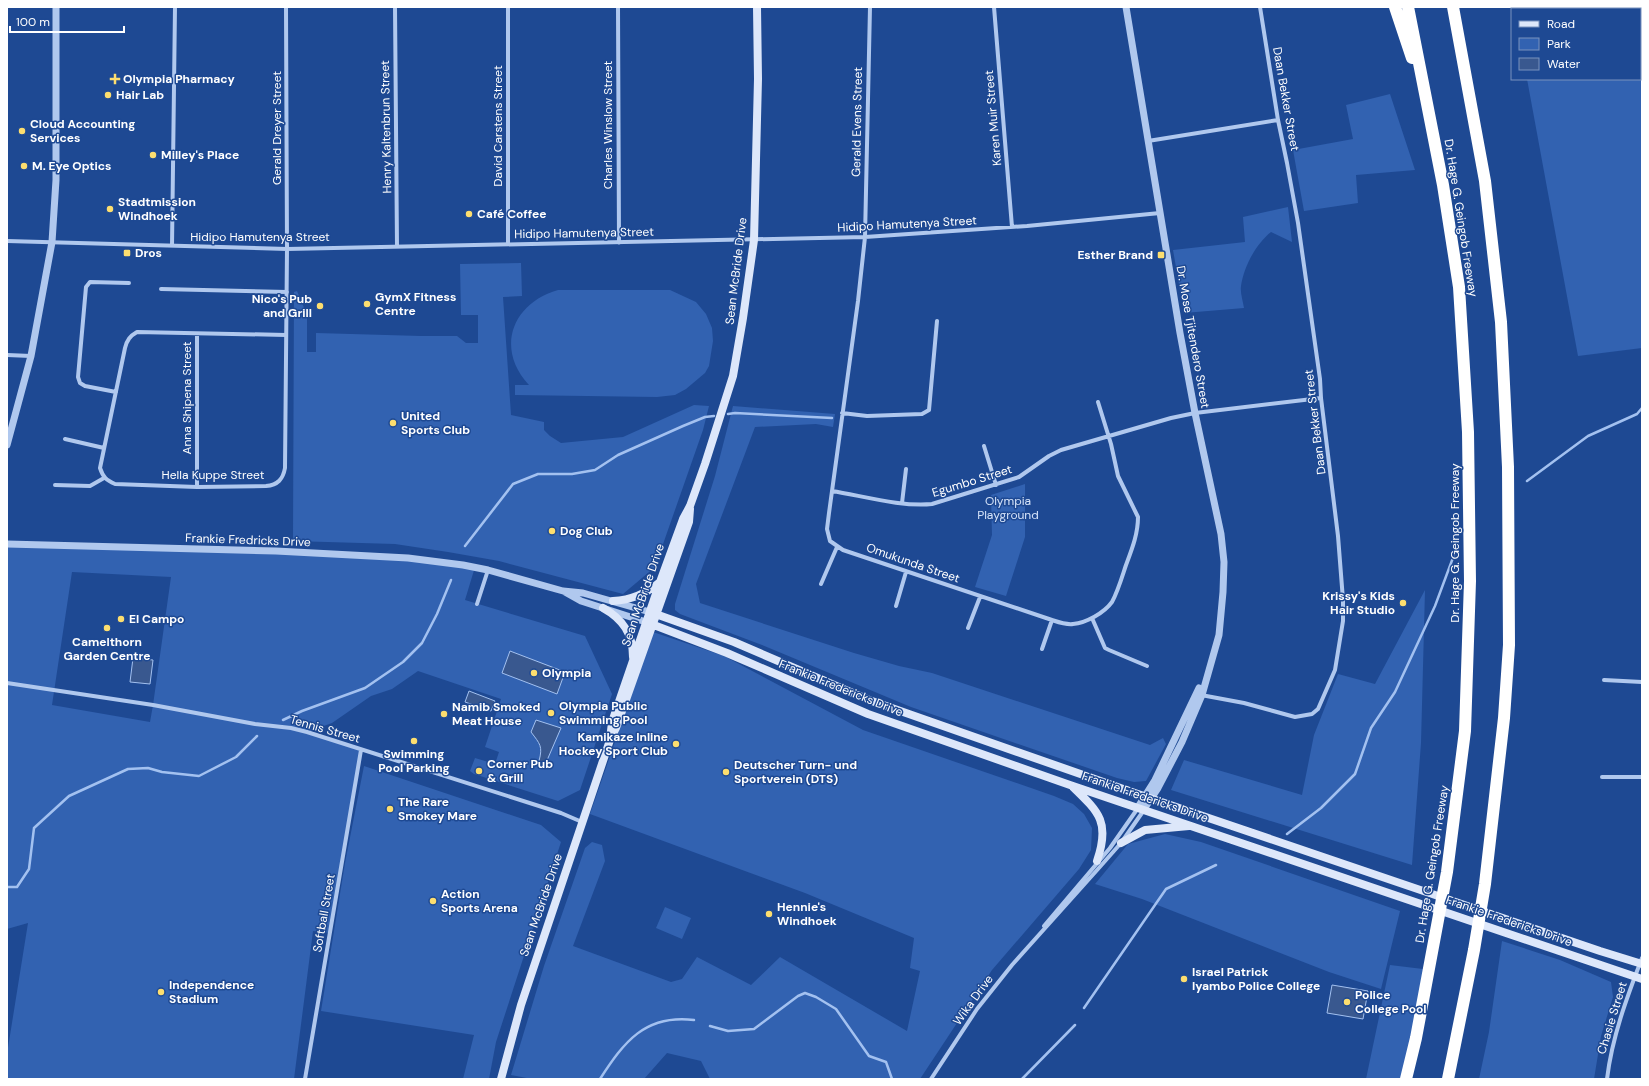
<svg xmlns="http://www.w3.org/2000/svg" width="1649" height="1086" font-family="'DM Sans',sans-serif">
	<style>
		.green { fill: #3262b1; fill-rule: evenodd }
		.water { fill: #39588f; stroke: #a3c1f0 }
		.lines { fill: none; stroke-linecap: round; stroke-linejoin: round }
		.stream { stroke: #a3c1f0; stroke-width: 2.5 }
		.minor { stroke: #b0c8ee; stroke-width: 4 }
		.tertiary { stroke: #b0c8ee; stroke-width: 7 }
		.secondary { stroke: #dde7fa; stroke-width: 8 }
		.motorway { stroke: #fff; stroke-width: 12 }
		.poi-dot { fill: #fdde6f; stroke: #1e4993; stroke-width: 1.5 }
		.labels { text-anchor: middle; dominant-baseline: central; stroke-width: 3; stroke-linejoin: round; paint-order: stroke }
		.poi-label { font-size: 12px; font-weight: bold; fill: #fff; stroke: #1e4993; text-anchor: start }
		.street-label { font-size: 12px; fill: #fff; stroke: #1e4993 }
		.park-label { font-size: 12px; fill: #d6e4fa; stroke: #1e4993 }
	</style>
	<rect width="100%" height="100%" fill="#1e4993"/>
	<path class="green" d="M1513 7H1642V348L1578 356 1527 79H1640V9H1514Z
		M1390 94 1415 170 1356 175 1358 203 1304 211 1293 150 1353 139 1346 105Z
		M1288 207 1292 242 1271 232C1256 244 1244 266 1241 286 1240 293 1243 301 1244 308L1184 313 1173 250 1245 242 1243 217Z
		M521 263 522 296 503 297 511 415 544 422V430L550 436 561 443 623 437 694 405 709 406 703 430 655 567 623 594 499 561 448 552 395 544 293 541 294 292 297 291 307 315V352H316V333L421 336H457L466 343H478V315H461L460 264Z
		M558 290H670L696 302 706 314 712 328 713 341 709 366 705 373 686 389 675 395 657 397 515 395V385H529C495 349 512 303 558 290Z
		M733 406 835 414 833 427 816 424 755 427 696 584 700 603 854 653 899 666 932 673 1150 745 1163 738 1166 744 1146 781 1134 782 1117 778 911 707 762 645 680 614 675 610V604L715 476Z
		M1025 484V537L1006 596 975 587 992 535 991 495Z
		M7 544 395 557 475 567 465 600 585 636 612 694 580 790 558 801 474 774 470 771 475 758 495 764 499 752 485 747 501 699 418 671 392 689 371 696 332 723 307 732 361 750 331 933 313 931 294 1079H7V1054L28 923 7 929ZM72 572 171 577 153 705 150 722 52 705Z
		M1425 590 1421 743 1412 865 1171 790 1184 760 1302 795 1314 735 1338 674 1375 684Z
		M653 632 724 656 863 730 1054 796 1073 804 1084 814 1092 828 1091 850 1079 869 992 970 920 1079H710L701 1061 667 1053 644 1079H532L511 1075 544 966 585 848 592 842 602 845 605 861 573 946 671 982 682 979 697 957 751 985 780 957 907 1031 920 971 910 968 914 938 805 893 590 814Z
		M364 766 541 825 561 842 496 1042 489 1079H463L474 1035 321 1011 345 863Z
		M1165 834 1201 842 1400 911 1381 989 1329 972 1142 899 1095 884 1128 844Z
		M665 907 691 918 682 939 656 928Z
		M1502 941 1560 960 1611 982 1613 997 1601 1036 1594 1079H1479L1489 1032Z
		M1390 965 1423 969 1412 1039 1401 1079H1366Z"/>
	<path class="water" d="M510 651 565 672 557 694 502 673Z
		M133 658 153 660 150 684 130 682Z
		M469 691 495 701 491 711 465 702Z
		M536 720 561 728 545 765 539 761C543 746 540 744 531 732Z
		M1332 985 1368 991 1363 1019 1327 1013Z"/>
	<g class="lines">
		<path class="stream" d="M728 414 735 413 832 418
			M1527 481 1588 436 1637 414 1642 408
			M465 546 513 484 538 474H572L595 470 618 455 683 426 705 417 714 416
			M283 720 302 711 365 688 403 662 422 643 437 614 451 580
			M1287 834 1321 808 1355 774 1371 728 1395 692 1435 606 1454 555
			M7 887H17L29 869 34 828 69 796 128 769 148 768 162 772 199 776 236 757 257 736
			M1084 1008 1166 889 1216 865
			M710 1026 728 1031 754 1029 798 996 805 993 816 997 836 1009 869 1056 886 1062 892 1079
			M600 1079C624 1042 645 1014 694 1020
			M1022 1079 1075 1025"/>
		<path class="minor" d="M395 7 397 247
			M618 7 619 243
			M870 7 865 237 858 301 829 513 827 529 830 541 843 550 1052 620C1058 622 1066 625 1073 624 1086 623 1104 613 1112 602 1118 591 1122 577 1126 565 1132 549 1138 534 1138 517L1118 476 1111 444 1098 402
			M994 7 1012 227
			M1148 141 1278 120
			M7 241 287 249 865 237 1027 226 1160 213
			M508 244V7
			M172 246 175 7
			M161 289 287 292
			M286 335 137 332C130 336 127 340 125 348L100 468C103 477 106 480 115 484L197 487 266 486C278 485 283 479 285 468L287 249 286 7
			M7 355 31 356
			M116 392 85 386 80 383 78 377 86 287 90 282 129 283
			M842 413 867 416 922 414 929 410 937 321
			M65 439 104 448
			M984 446 996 485
			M55 485 90 486 104 478
			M197 487V334
			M832 491C863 496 901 507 932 504L1019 477 1049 456 1061 450 1171 418 1195 413 1321 398
			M902 503 906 469
			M821 584 837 547
			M477 604 488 570
			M896 606 906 572
			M1092 618 1105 648 1109 650 1147 666
			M968 628 980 597
			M1042 649 1052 620
			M1604 680 1642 682
			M7 683 153 705 255 724 291 728 307 732 561 813 582 822
			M1201 695 1244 703 1295 717 1312 714 1318 709 1335 670 1343 621V600L1338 536 1321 398 1320 379 1298 223 1287 163 1278 120 1260 7
			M1602 777H1642
			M1044 926 1110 848 1138 808
			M305 1079 361 750
			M931 1079 977 1009 1012 965 1098 869 1121 843 1144 810
			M1607 1079C1612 1037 1627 997 1642 958"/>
		<path class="tertiary" d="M1126 7 1180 333 1195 413 1221 534 1224 562 1223 592 1219 635 1202 695 1182 742 1158 788 1144 809
			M7 445 31 356 52 242 56 180V7
			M7 544 276 551 408 558 463 565 488 570 563 591 583 593 650 612
			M565 592 581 601 646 622
			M1138 807 1155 780 1199 688"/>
		<path class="secondary" d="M613 601C631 600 646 594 660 582
			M603 608C623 619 633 634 633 657
			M650 612 734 642 869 700 1129 791 1600 951 1642 964
			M646 622 727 653 868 714 1070 785 1642 979
			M610 740 612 722 660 582 683 519 690 506 705 464 733 376 743 318 754 240 758 79 757 7
			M1073 787C1100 813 1110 823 1097 861
			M1121 843 1145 830 1189 826
			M501 1079 521 1005 610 740 616 728 689 522 690 509"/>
		<path class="motorway" d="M1395 7 1412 58
			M1406 1079 1416 1038 1447 872 1465 731 1470 581 1468 432 1459 287 1443 185 1408 7
			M1448 1079 1474 950 1485 884 1504 718 1509 645 1508 467 1501 322 1485 181 1453 7"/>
	</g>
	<g class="poi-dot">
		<path d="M113 73h4v4h4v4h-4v4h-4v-4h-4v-4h4z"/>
		<circle cx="108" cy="95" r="4"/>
		<circle cx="22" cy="131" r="4"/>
		<circle cx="153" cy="155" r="4"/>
		<circle cx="24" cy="166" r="4"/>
		<circle cx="110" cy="209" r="4"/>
		<circle cx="469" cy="214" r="4"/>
		<rect x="123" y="249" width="8" height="8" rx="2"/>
		<rect x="1157" y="251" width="8" height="8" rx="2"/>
		<circle cx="367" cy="304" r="4"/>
		<circle cx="320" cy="306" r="4"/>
		<circle cx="393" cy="423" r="4"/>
		<circle cx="552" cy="531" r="4"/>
		<circle cx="1403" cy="603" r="4"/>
		<circle cx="121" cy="619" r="4"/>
		<circle cx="107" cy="628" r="4"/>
		<circle cx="534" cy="673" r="4"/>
		<circle cx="551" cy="713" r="4"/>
		<circle cx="444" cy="714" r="4"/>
		<circle cx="414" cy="741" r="4"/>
		<circle cx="676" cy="744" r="4"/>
		<circle cx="479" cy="771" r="4"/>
		<circle cx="726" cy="772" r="4"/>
		<circle cx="390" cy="809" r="4"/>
		<circle cx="433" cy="901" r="4"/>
		<circle cx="769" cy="914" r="4"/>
		<circle cx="1184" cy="979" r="4"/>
		<circle cx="161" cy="992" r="4"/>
		<circle cx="1347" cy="1002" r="4"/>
	</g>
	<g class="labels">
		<g class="poi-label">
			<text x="123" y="79">Olympia Pharmacy</text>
			<text x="116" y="95">Hair Lab</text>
			<text x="30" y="124">Cloud Accounting<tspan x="30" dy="14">Services</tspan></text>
			<text x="161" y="155">Milley's Place</text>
			<text x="32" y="166">M. Eye Optics</text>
			<text x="118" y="202">Stadtmission<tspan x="118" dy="14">Windhoek</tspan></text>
			<text x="477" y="214">Café Coffee</text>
			<text x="135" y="253">Dros</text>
			<text x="1153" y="255" text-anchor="end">Esther Brand</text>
			<text x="375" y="297">GymX Fitness<tspan x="375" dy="14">Centre</tspan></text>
			<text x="312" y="299" text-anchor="end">Nico's Pub<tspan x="312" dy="14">and Grill</tspan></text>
			<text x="401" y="416">United<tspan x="401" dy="14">Sports Club</tspan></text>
			<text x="560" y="531">Dog Club</text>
			<text x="1395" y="596" text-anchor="end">Krissy's Kids<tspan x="1395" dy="14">Hair Studio</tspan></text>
			<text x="129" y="619">El Campo</text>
			<text x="107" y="642" text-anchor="middle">Camelthorn<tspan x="107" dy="14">Garden Centre</tspan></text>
			<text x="542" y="673">Olympia</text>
			<text x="559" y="706">Olympia Public<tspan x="559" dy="14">Swimming Pool</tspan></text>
			<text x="452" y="707">Namib Smoked<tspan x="452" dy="14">Meat House</tspan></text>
			<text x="668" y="737" text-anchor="end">Kamikaze Inline<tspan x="668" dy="14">Hockey Sport Club</tspan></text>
			<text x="414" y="754" text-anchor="middle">Swimming<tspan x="414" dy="14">Pool Parking</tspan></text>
			<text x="487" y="764">Corner Pub<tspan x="487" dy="14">&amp; Grill</tspan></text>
			<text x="734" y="765">Deutscher Turn- und<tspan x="734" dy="14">Sportverein (DTS)</tspan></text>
			<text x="398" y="802">The Rare<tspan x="398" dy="14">Smokey Mare</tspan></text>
			<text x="441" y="894">Action<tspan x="441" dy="14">Sports Arena</tspan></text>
			<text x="777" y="907">Hennie's<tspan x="777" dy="14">Windhoek</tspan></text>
			<text x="1192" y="972">Israel Patrick<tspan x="1192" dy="14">Iyambo Police College</tspan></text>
			<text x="169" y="985">Independence<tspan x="169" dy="14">Stadium</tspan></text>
			<text x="1355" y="995">Police<tspan x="1355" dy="14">College Pool</tspan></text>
		</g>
		<g class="street-label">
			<text transform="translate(1286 99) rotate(80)">Daan Bekker Street</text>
			<text transform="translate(993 118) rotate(-95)">Karen Muir Street</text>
			<text transform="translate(857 122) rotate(-89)">Gerald Evens Street</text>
			<text transform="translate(608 125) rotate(-90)">Charles Winslow Street</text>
			<text transform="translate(498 126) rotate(-90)">David Carstens Street</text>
			<text transform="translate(386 127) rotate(-91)">Henry Kaltenbrun Street</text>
			<text transform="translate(277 128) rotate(-90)">Gerald Dreyer Street</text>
			<text transform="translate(1461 218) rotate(81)">Dr. Hage G. Geingob Freeway</text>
			<text transform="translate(907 224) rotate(-3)">Hidipo Hamutenya Street</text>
			<text transform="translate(584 233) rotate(-1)">Hidipo Hamutenya Street</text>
			<text x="260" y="237">Hidipo Hamutenya Street</text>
			<text transform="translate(736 271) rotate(-83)">Sean McBride Drive</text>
			<text transform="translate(1193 337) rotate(80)">Dr. Mose Tjitendero Street</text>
			<text transform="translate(187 398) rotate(-90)">Anna Shipena Street</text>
			<text transform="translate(1315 422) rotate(-97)">Daan Bekker Street</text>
			<text x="213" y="475">Hella Kuppe Street</text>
			<text transform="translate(972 481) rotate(-17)">Egumbo Street</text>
			<text transform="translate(248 540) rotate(2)">Frankie Fredricks Drive</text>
			<text transform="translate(1455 543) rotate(-90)">Dr. Hage G. Geingob Freeway</text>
			<text transform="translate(913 563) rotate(19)">Omukunda Street</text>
			<text transform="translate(643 595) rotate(-71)">Sean McBride Drive</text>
			<text transform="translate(841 688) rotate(22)">Frankie Fredericks Drive</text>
			<text transform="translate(325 729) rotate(16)">Tennis Street</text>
			<text transform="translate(1145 797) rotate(19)">Frankie Fredericks Drive</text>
			<text transform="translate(1432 864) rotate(-81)">Dr. Hage G. Geingob Freeway</text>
			<text transform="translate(541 905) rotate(-71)">Sean McBride Drive</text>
			<text transform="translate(324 913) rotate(-80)">Softball Street</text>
			<text transform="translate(1509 921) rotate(19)">Frankie Fredericks Drive</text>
			<text transform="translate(973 1000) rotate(-54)">Wika Drive</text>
			<text transform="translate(1612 1018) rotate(-73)">Chasie Street</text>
		</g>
		<g class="park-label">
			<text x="1008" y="501">Olympia<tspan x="1008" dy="14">Playground</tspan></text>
		</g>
	</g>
	<rect width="1649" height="1086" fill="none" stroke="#ffffff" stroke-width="16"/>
	<rect x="1511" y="8" width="130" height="72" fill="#1e4993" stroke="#7892be"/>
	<rect x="1519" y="21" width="20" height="6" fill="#dde7fa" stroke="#7892be"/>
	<text x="1547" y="28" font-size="12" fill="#ffffff">Road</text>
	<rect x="1519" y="38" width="20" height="12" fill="#3262b1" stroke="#7892be"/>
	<text x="1547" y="48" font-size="12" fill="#ffffff">Park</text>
	<rect x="1519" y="58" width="20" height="12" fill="#39588f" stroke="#7892be"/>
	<text x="1547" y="68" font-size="12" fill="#ffffff">Water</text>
	<path d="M10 26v6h114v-6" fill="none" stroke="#ffffff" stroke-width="2"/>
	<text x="16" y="26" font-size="12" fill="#ffffff" stroke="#1e4993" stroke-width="3" paint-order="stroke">100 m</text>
</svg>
